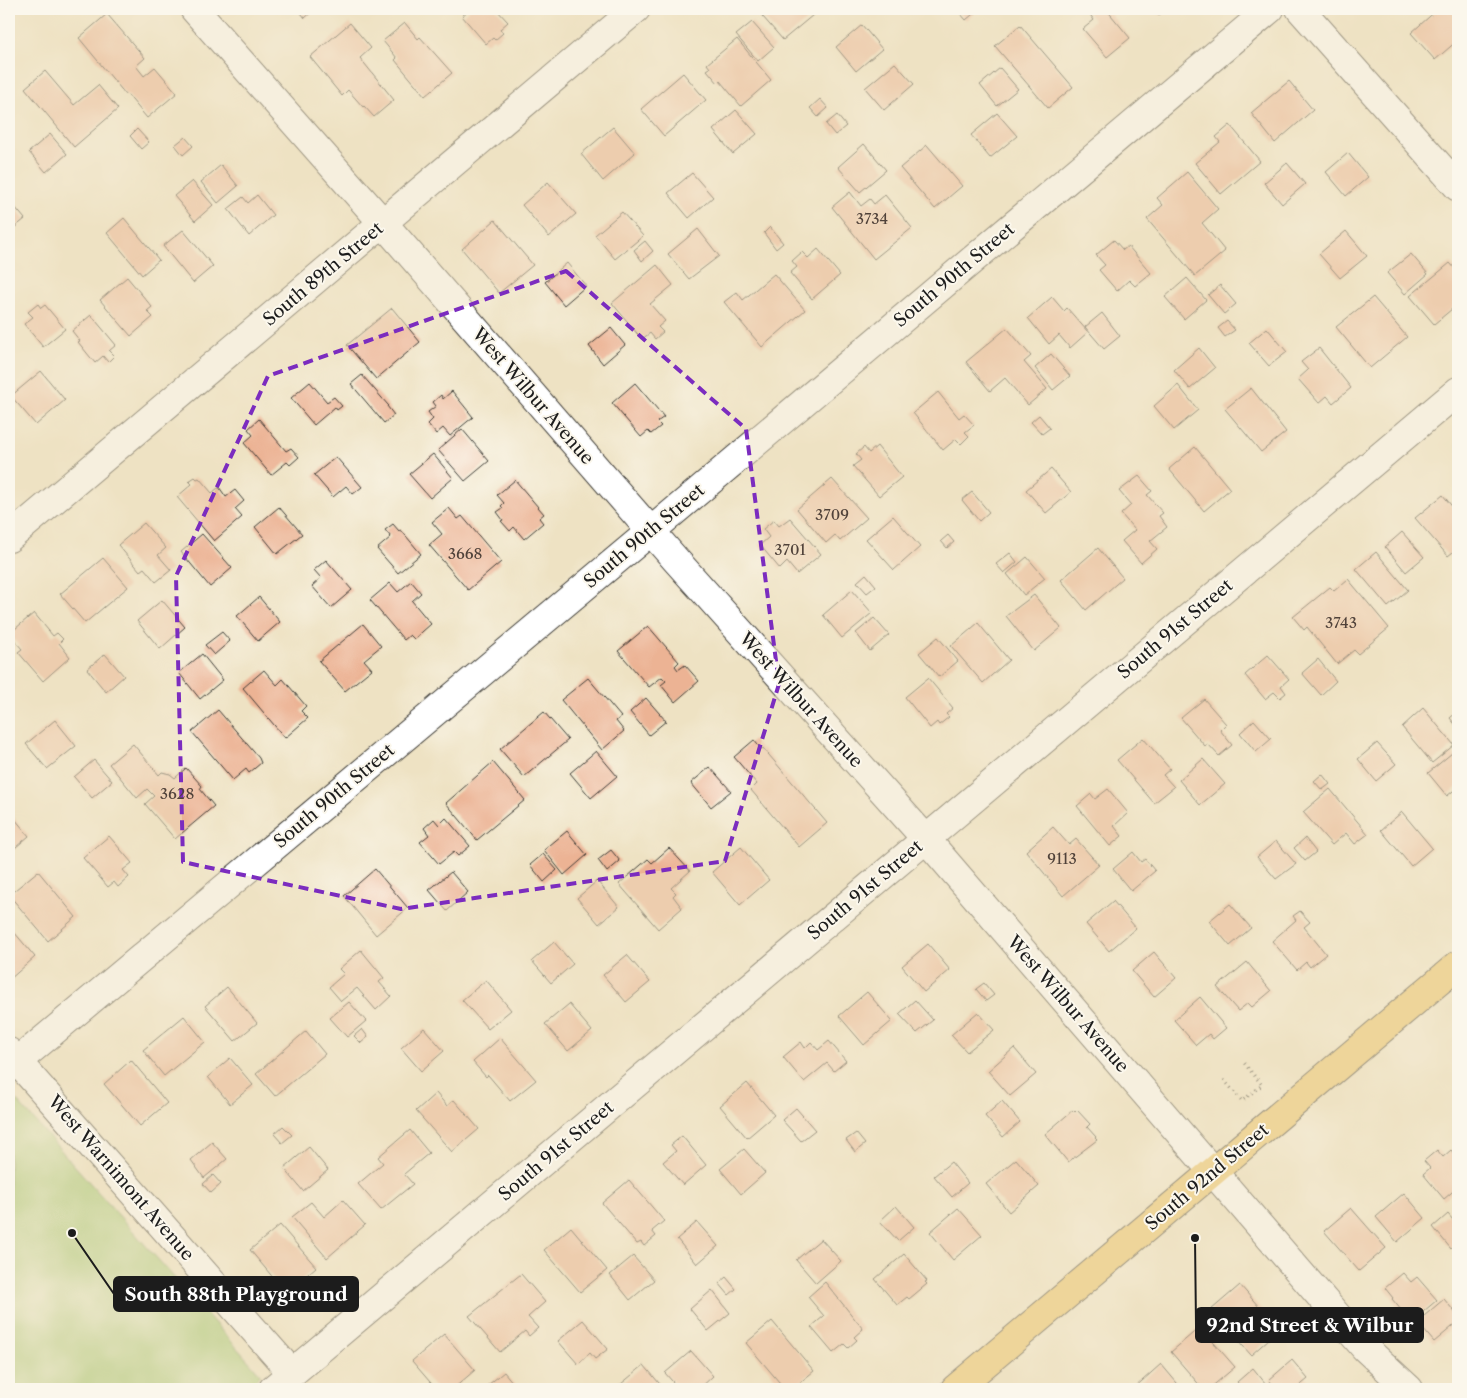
<svg xmlns="http://www.w3.org/2000/svg" width="1467" height="1398" font-family="'Libre Caslon Text',serif">
	<style>
		.green { fill: #a2c873; stroke: #5f7248 }
		.building { fill: #ecb394 }
		.lines { fill: none; stroke-linecap: round; stroke-linejoin: round }
		.minor-casing { stroke: #3c3a35; stroke-width: 30 }
		.major-casing { stroke: #3c3a35; stroke-width: 30 }
		.path { stroke: #3c3a35; stroke-width: 3; stroke-dasharray: 1 4; stroke-linecap: butt }
		.minor { stroke: #fff; stroke-width: 28 }
		.major { stroke: #edc569; stroke-width: 28 }
		.marked { fill: none; stroke: #7b2cbf; stroke-width: 4; stroke-dasharray: 10 6; stroke-linejoin: round }
		.labels { text-anchor: middle; dominant-baseline: central; stroke-width: 4; stroke-linejoin: round; paint-order: stroke }
		.number-label { font-size: 15px; fill: #50423a }
		.street-label { font-size: 18px; fill: #1c1c1c; stroke: #fbf7ec }
		.leader { fill: none; stroke: #1c1c1c; stroke-width: 2 }
		.callout-dot { fill: #1c1c1c; stroke: #fbf7ec; stroke-width: 2 }
		.callout { fill: #1c1c1c; stroke: #1c1c1c; stroke-width: 2 }
		.callout-label { font-size: 19px; text-anchor: middle; font-weight: bold; fill: #fff }
	</style>
	<rect width="100%" height="100%" fill="#fbf7ec"/>
	<filter id="ink" filterUnits="userSpaceOnUse"><feTurbulence type="fractalNoise" baseFrequency=".02" numOctaves="2"/><feDisplacementMap in="SourceGraphic" scale="10" xChannelSelector="R" yChannelSelector="G"/><feConvolveMatrix kernelMatrix="1 2 1 2 8 2 1 2 1" color-interpolation-filters="sRGB"/></filter>
	<filter id="wash" filterUnits="userSpaceOnUse"><feTurbulence type="fractalNoise" baseFrequency=".0096" numOctaves="4" result="noise"/><feDisplacementMap in="SourceGraphic" scale="20" xChannelSelector="R" yChannelSelector="G"/><feGaussianBlur stdDeviation="1.12" result="paint"/><feColorMatrix in="noise" values="0 0 0 0 0 0 0 0 0 0 0 0 0 0 0 0 0 1.4 0 .05"/><feComposite in="paint" operator="in"/></filter>
	<g filter="url(#wash)">
		<rect width="100%" height="100%" fill="#eee2c3"/>
		<path class="green" d="M9 1092 261 1375 245 1389H9Z"/>
		<g id="blocks">
			<path class="building" d="M298 9H315L305 18Z
				M470 9H496L508 22 500 29 503 33 495 40 493 38 486 44 462 16Z
				M756 9H818L819 10 783 40Z
				M965 9H979L966 20 960 13Z
				M1092 9H1106L1130 38 1107 57 1083 29 1094 20 1088 12Z
				M1153 9H1167L1159 15Z
				M1438 9H1458V40L1435 60 1411 33Z
				M107 14 145 58 136 66 144 76 155 67 177 93 147 118 127 94 126 95 79 38Z
				M752 22 774 47 758 61 736 35Z
				M350 23 371 48 360 58 394 100 374 117 364 106 363 107 348 90 342 96 310 57Z
				M405 23 418 39 420 37 452 73 425 96 395 60 397 58 383 41Z
				M862 25 882 49 856 71 836 47Z
				M1020 25 1073 87 1048 108 995 46Z
				M737 39 771 80 741 106 720 81 718 83 707 70 710 68 707 64Z
				M895 63 914 84 884 110 865 88Z
				M1000 68 1018 89 997 106 980 85Z
				M45 71 74 105 98 85 118 109 74 147 25 88Z
				M683 73 706 100 664 136 641 109Z
				M1289 81 1313 110 1275 143 1251 113Z
				M820 99 828 108 818 117 810 108Z
				M736 110 757 134 733 154 713 130Z
				M997 113 1017 136 990 158 971 135Z
				M837 115 846 126 835 135 826 124Z
				M1230 125 1260 161 1221 194 1195 163 1220 142 1216 137Z
				M613 127 635 153 603 181 581 154Z
				M137 129 149 142 141 149 130 136Z
				M50 134 67 154 46 172 29 152Z
				M185 137 193 146 183 155 175 145Z
				M864 144 886 170 860 192 838 167Z
				M927 145 962 186 935 209 900 168Z
				M1348 153 1368 177 1346 196 1326 172Z
				M1287 163 1305 184 1282 204 1264 183Z
				M221 165 238 186 218 203 201 182Z
				M1187 172 1218 209 1202 223 1225 251 1195 276 1147 219 1163 205 1157 198Z
				M692 173 713 197 689 218 668 193Z
				M192 181 213 205 195 221 174 196Z
				M548 182 576 214 549 237 522 205Z
				M850 192 861 206 870 199 874 204 885 195 912 228 874 259 832 207Z
				M257 195 273 215 249 236 228 209 243 197 248 203Z
				M9 200 25 219 9 232Z
				M622 212 643 236 615 259 595 235Z
				M124 218 159 260 142 275 107 233Z
				M495 220 533 265 499 293 462 249Z
				M770 227 783 243 776 249 764 233Z
				M698 229 719 256 689 279 668 254Z
				M183 230 213 266 193 283 163 246Z
				M1346 231 1367 256 1340 278 1319 254Z
				M1114 240 1123 250 1128 246 1151 273 1135 286 1129 280 1117 291 1099 270 1105 265 1096 255Z
				M645 241 653 251 642 261 634 250Z
				M818 249 840 275 812 299 790 273 797 267 792 261 802 252 808 258Z
				M1411 254 1428 274 1405 294 1387 273Z
				M567 263 586 286 564 305 545 282Z
				M1450 263 1458 272V304L1434 324 1410 296Z
				M657 265 673 285 650 304 665 321 658 327 663 332 655 339 650 333 642 339 612 303Z
				M774 274 805 310 762 347 724 302 737 292 743 300Z
				M127 277 152 307 147 311 153 317 131 336 100 300Z
				M1187 278 1206 300 1184 319 1165 297Z
				M1220 285 1236 304 1224 314 1208 295Z
				M1052 297 1064 311 1067 308 1088 332 1070 348 1059 335 1049 344 1028 318Z
				M1373 297 1407 337 1370 368 1336 327Z
				M38 304 41 308 45 305 65 329 43 347 24 324 33 317 28 312Z
				M392 308 420 342 376 379 347 345Z
				M1102 313 1120 336 1104 349 1085 327Z
				M91 315 116 345 109 351 114 356 108 362 103 356 95 363 78 342 80 341 72 331Z
				M1227 321 1235 330 1225 337 1218 328Z
				M611 328 625 345 603 364 589 346Z
				M1007 328 1031 356 1024 362 1047 389 1028 405 1005 378 990 391 966 362Z
				M1267 328 1287 352 1269 366 1249 343Z
				M1199 348 1215 368 1190 389 1174 370Z
				M1319 348 1351 388 1333 403 1327 396 1319 403 1298 379 1308 370 1301 362Z
				M1051 354 1070 376 1053 390 1035 368Z
				M41 371 65 400 36 425 11 396Z
				M362 375 388 405 387 406 394 415 384 423 351 384Z
				M310 382 327 402 334 397 342 406 337 410 335 407 314 425 291 398Z
				M635 383 664 417 657 422 661 426 651 434 648 431 641 437 612 403Z
				M1178 385 1198 410 1174 430 1154 406Z
				M1251 388 1286 432 1261 452 1225 409Z
				M452 391 473 417 450 436 443 428 436 434 428 424 433 419 428 412 436 406 433 402 441 395 443 399Z
				M938 392 959 418 964 414 974 425 965 432 969 436 961 444 956 439 943 450 913 413Z
				M1039 415 1050 428 1042 434 1031 422Z
				M259 419 286 451 291 448 299 457 290 465 287 462 271 475 244 443 253 435 248 429Z
				M462 429 489 461 465 481 438 450Z
				M877 446 902 477 879 496 853 466 861 460 856 454 864 447 869 453Z
				M1195 447 1230 489 1204 511 1169 469Z
				M433 454 453 478 430 498 409 474Z
				M336 457 362 487 353 494 346 486 333 497 314 475Z
				M1051 469 1071 492 1046 513 1026 490Z
				M1139 476 1152 491 1147 495 1163 513 1159 516 1167 527 1150 541 1157 549 1141 563 1122 541 1135 530 1121 514 1131 505 1119 491Z
				M195 477 197 479 199 478 212 493 219 487 226 497 235 490 244 501 235 509 242 517 214 541 177 497 192 484 189 481Z
				M832 479 867 518 840 541 835 535 826 543 797 509Z
				M515 480 544 514 539 518 543 523 524 539 514 527 510 531 501 521 503 520 497 512 503 508 501 506 504 503 497 495Z
				M972 492 989 512 979 521 962 500Z
				M1443 495 1458 514V548L1448 556 1415 518Z
				M279 507 302 534 277 554 255 527Z
				M449 508 458 519 462 516 501 562 468 590 429 545 442 534 432 522Z
				M893 516 920 547 894 570 866 539Z
				M790 518 821 554 797 574 787 562 780 569 760 545 769 537 763 529 774 520 779 526Z
				M144 523 166 548 158 555 171 570 156 582 144 568 140 571 118 545Z
				M393 524 399 531 401 530 421 554 398 573 377 549 391 537 385 530Z
				M1402 532 1424 557 1406 572 1385 547Z
				M202 534 232 568 210 587 181 552Z
				M948 535 954 542 947 548 941 541Z
				M1098 548 1123 578 1086 610 1061 580Z
				M1376 552 1408 590 1388 607 1356 569Z
				M1010 553 1017 562 1004 573 996 564Z
				M1027 557 1045 578 1024 595 1007 574Z
				M103 558 128 587 85 623 60 594Z
				M326 560 352 590 331 608 312 586 321 578 314 570Z
				M866 574 876 586 867 593 857 582Z
				M1348 579 1389 628 1358 654 1354 650 1337 664 1307 627 1304 630 1293 617 1330 587 1334 591Z
				M411 581 421 593 412 601 431 624 414 639 410 635 404 640 370 600 390 583 398 592Z
				M852 590 872 613 842 638 823 615Z
				M1034 595 1061 628 1034 651 1006 616Z
				M259 597 280 622 258 641 237 616Z
				M162 600 185 627 160 649 137 621Z
				M34 613 53 636 57 633 63 639 59 643 70 657 43 681 18 652 22 649 9 634Z
				M874 618 889 635 870 651 856 633Z
				M978 623 1009 660 983 683 951 646Z
				M363 624 381 646 364 660 372 669 345 691 319 661Z
				M648 626 679 662 675 666 678 670 685 665 699 681 675 702 661 685 666 681 662 677 649 687 618 651Z
				M222 632 230 641 214 655 205 645Z
				M938 637 958 661 939 677 919 653Z
				M105 654 124 676 106 692 87 669Z
				M202 654 223 680 200 699 179 673Z
				M1268 655 1289 679 1281 686 1286 693 1280 698 1274 692 1265 699 1245 675Z
				M1318 659 1336 681 1321 695 1302 673Z
				M264 670 277 685 283 679 306 706 301 711 308 718 285 738 243 688Z
				M588 678 621 717 616 721 624 731 602 750 561 700Z
				M928 678 953 708 946 714 949 717 939 725 937 722 930 728 905 697Z
				M646 698 666 721 649 735 630 712Z
				M1204 699 1226 724 1220 730 1232 745 1219 756 1208 744 1205 746 1181 718Z
				M1423 708 1454 745 1432 763 1402 727Z
				M218 710 259 758 261 763 249 773 246 769 233 780 192 732Z
				M1458 711V728L1450 718Z
				M544 712 568 740 524 777 500 749Z
				M55 720 76 746 47 769 26 744Z
				M1254 720 1271 739 1256 752 1240 733Z
				M1143 738 1170 769 1163 775 1174 787 1154 803 1117 760Z
				M754 740 761 749 763 748 827 823 799 847 751 790 757 784 734 757Z
				M1377 743 1396 764 1376 781 1358 759Z
				M133 744 159 775 162 772 170 774 175 778 186 768 202 786 200 789 214 806 175 839 145 804 154 796 147 789 137 798 109 764Z
				M596 751 617 776 591 798 570 773Z
				M1452 753 1458 761V787L1447 796 1428 773Z
				M1203 759 1225 784 1200 805 1179 780Z
				M94 760 112 781 92 798 74 777Z
				M493 762 525 800 477 840 446 803Z
				M710 767 731 791 711 807 691 783Z
				M1322 774 1330 784 1322 790 1314 781Z
				M1108 789 1128 813 1114 826 1122 836 1110 846 1077 806 1091 794 1095 799Z
				M1330 789 1368 834 1355 844 1346 833 1332 845 1303 812Z
				M1402 812 1432 848 1411 866 1381 830Z
				M10 813 29 836 9 853V814Z
				M446 818 470 846 458 856 454 852 439 864 420 842 429 835 424 828 434 819 439 825Z
				M1053 827 1069 845 1076 839 1099 865 1063 896 1026 851Z
				M567 831 587 855 564 875 544 850Z
				M109 836 132 863 123 870 129 877 118 887 114 882 108 887 83 858Z
				M1305 838 1316 852 1305 861 1294 848Z
				M1276 841 1296 864 1276 879 1257 857Z
				M741 847 769 880 740 905 712 872Z
				M669 848 690 871 671 888 676 893 673 896 682 908 658 929 619 884 648 859 652 863Z
				M611 850 620 861 607 872 598 860Z
				M1133 852 1141 862 1145 859 1155 871 1131 891 1113 869Z
				M543 854 557 870 544 882 530 865Z
				M375 869 408 908 376 935 344 896Z
				M38 871 76 917 48 941 9 895Z
				M451 872 468 892 447 911 429 890Z
				M597 881 619 907 599 924 577 898Z
				M1113 901 1136 928 1109 951 1086 924Z
				M1230 904 1251 928 1230 946 1209 921Z
				M1300 911 1310 922 1304 927 1326 954 1310 967 1306 962 1297 970 1272 941 1296 920 1293 916Z
				M9 926 35 957 9 980Z
				M554 942 573 964 551 983 532 961Z
				M928 944 950 970 924 992 902 966Z
				M361 950 384 978 379 982 391 996 376 1010 357 988 341 1001 329 987 344 974 339 969Z
				M1154 952 1176 978 1154 997 1132 971Z
				M627 955 650 982 626 1002 603 975Z
				M1247 962 1271 991 1252 1007 1248 1003 1238 1011 1217 987Z
				M486 980 511 1010 488 1029 462 1000Z
				M984 983 994 995 986 1001 976 989Z
				M227 987 257 1023 235 1041 205 1006Z
				M867 992 892 1021 864 1045 839 1016Z
				M1200 997 1226 1028 1213 1039 1209 1034 1196 1045 1174 1020Z
				M915 1000 933 1020 917 1033 899 1014Z
				M349 1002 366 1021 347 1037 330 1018Z
				M569 1004 592 1031 568 1051 545 1024Z
				M978 1012 994 1030 967 1052 951 1035Z
				M184 1016 205 1042 164 1076 143 1050Z
				M424 1028 444 1051 421 1071 401 1048Z
				M362 1029 368 1037 361 1043 354 1036Z
				M306 1031 325 1054 275 1096 256 1074Z
				M500 1038 536 1080 510 1101 488 1075 486 1077 473 1062Z
				M829 1041 846 1061 834 1071 827 1063 804 1082 783 1057 801 1042 805 1048 811 1042 818 1050Z
				M1014 1048 1036 1074 1010 1096 988 1071Z
				M230 1058 253 1085 230 1104 208 1077Z
				M131 1060 167 1103 140 1126 104 1084Z
				M747 1083 774 1115 747 1138 720 1106Z
				M436 1093 447 1106 454 1100 479 1129 452 1152 416 1111Z
				M1002 1101 1020 1122 1003 1137 985 1116Z
				M796 1108 815 1130 801 1141 782 1120Z
				M1073 1110 1075 1112 1077 1110 1090 1124 1087 1127 1096 1137 1095 1138 1097 1140 1068 1162 1045 1134Z
				M283 1126 292 1135 282 1143 274 1134Z
				M410 1130 429 1153 404 1174 413 1184 381 1210 358 1184 383 1163 378 1157Z
				M856 1133 865 1144 855 1152 846 1140Z
				M682 1136 706 1165 683 1185 663 1162 676 1151 671 1145Z
				M212 1142 227 1159 204 1178 191 1160Z
				M309 1147 328 1170 303 1191 284 1168Z
				M744 1149 765 1173 741 1194 720 1169Z
				M1437 1150 1443 1157 1451 1150 1458 1158V1187L1444 1199 1423 1174 1430 1168 1424 1161Z
				M1016 1159 1039 1186 1009 1212 986 1184Z
				M951 1162 968 1183 952 1197 934 1176Z
				M213 1175 221 1184 211 1193 203 1184Z
				M629 1180 664 1221 652 1231 656 1236 644 1246 641 1242 637 1244 602 1203Z
				M1404 1193 1425 1218 1397 1242 1376 1217Z
				M343 1200 365 1225 327 1258 292 1217 311 1202 324 1217Z
				M896 1206 914 1227 898 1241 880 1221Z
				M958 1208 982 1235 953 1260 930 1232Z
				M1351 1208 1386 1248 1359 1271 1324 1231Z
				M1448 1214 1458 1226V1242L1451 1249 1433 1227Z
				M697 1222 718 1246 697 1264 677 1239Z
				M280 1225 316 1267 286 1293 250 1250Z
				M571 1227 607 1270 580 1292 544 1250Z
				M821 1239 841 1261 816 1283 796 1260Z
				M904 1254 927 1281 925 1282 927 1284 909 1299 907 1297 897 1305 875 1279Z
				M633 1256 654 1280 630 1300 610 1275Z
				M1403 1273 1411 1282 1417 1277 1437 1300 1411 1322 1392 1299 1393 1298 1385 1288Z
				M521 1274 545 1302 528 1317 538 1328 529 1336 525 1331 500 1352 469 1316Z
				M726 1277 736 1289 729 1295 719 1283Z
				M825 1282 863 1329 854 1337 857 1340 848 1348 844 1344 833 1353 811 1327 824 1316 808 1297Z
				M1240 1285 1279 1330 1251 1355 1211 1310Z
				M712 1290 730 1313 708 1331 690 1309Z
				M1444 1299 1458 1316V1322L1434 1342 1417 1322Z
				M583 1320 608 1349 595 1359 590 1353 578 1364 558 1341Z
				M772 1321 814 1371 792 1389H785L746 1343Z
				M1200 1327 1235 1367 1209 1389H1203L1171 1352Z
				M444 1334 475 1370 453 1389H436L412 1361Z
				M691 1351 713 1376 699 1389H679L665 1373Z
				M1292 1360 1308 1379 1296 1389H1277L1269 1380Z
				M1161 1364 1182 1389H1133Z
				M644 1365 664 1389H615Z
				M1253 1368 1270 1389H1243L1237 1382Z
				M504 1372 518 1389H483Z"/>
		</g>
	</g>
	<g filter="url(#ink)">
		<use href="#blocks" fill-opacity="0" stroke="#3c3a35" stroke-width="1"/>
		<g class="lines">
			<g class="minor-casing">
				<path id="minor" d="M194 9 383 223 675 559 926 839 1365 1348 1409 1389
					M1300 9 1458 187
					M9 538 636 9
					M9 1052 292 1373
					M18 1061 651 531 1270 9
					M273 1389 1458 391"/>
			</g>
			<g class="major-casing">
				<path id="major" d="M955 1389 1458 965"/>
			</g>
			<path class="path" d="M1224 1080 1242 1101 1262 1085 1244 1063"/>
			<use href="#minor" class="minor"/>
			<use href="#major" class="major"/>
		</g>
	</g>
	<path d="M0 0H1467V1398H0ZM566 271 746 429 779 684 725 861 401 909 183 862 176 576 268 376Z" fill="#eee2c3" fill-opacity=".55" fill-rule="evenodd"/>
	<path class="marked" d="M566 271 746 429 779 684 725 861 401 909 183 862 176 576 268 376Z"/>
	<g class="labels">
		<g class="number-label">
			<text x="872" y="218">3734</text>
			<text x="832" y="514">3709</text>
			<text x="790" y="549">3701</text>
			<text x="465" y="553">3668</text>
			<text x="1341" y="622">3743</text>
			<text x="177" y="793">3628</text>
			<text x="1062" y="858">9113</text>
		</g>
		<g class="street-label">
			<text transform="translate(323 274) rotate(-40)">South 89th Street</text>
			<text transform="translate(954 275) rotate(-40)">South 90th Street</text>
			<text transform="translate(533 396) rotate(49)">West Wilbur Avenue</text>
			<text transform="translate(644 536) rotate(-40)">South 90th Street</text>
			<text transform="translate(1175 629) rotate(-40)">South 91st Street</text>
			<text transform="translate(801 700) rotate(48)">West Wilbur Avenue</text>
			<text transform="translate(334 796) rotate(-40)">South 90th Street</text>
			<text transform="translate(865 890) rotate(-40)">South 91st Street</text>
			<text transform="translate(1068 1004) rotate(49)">West Wilbur Avenue</text>
			<text transform="translate(556 1151) rotate(-40)">South 91st Street</text>
			<text transform="translate(1207 1177) rotate(-40)">South 92nd Street</text>
			<text transform="translate(121 1178) rotate(49)">West Warnimont Avenue</text>
		</g>
	</g>
	<path class="leader" d="M72 1233L114 1294M1195 1238L1196 1325"/>
	<g class="callout-dot">
		<circle cx="72" cy="1233" r="5"/>
		<circle cx="1195" cy="1238" r="5"/>
	</g>
	<g class="callout">
		<rect x="114" y="1277" width="244" height="34" rx="5"/>
		<rect x="1196" y="1308" width="227" height="34" rx="5"/>
	</g>
	<g class="callout-label">
		<text x="236" y="1301">South 88th Playground</text>
		<text x="1310" y="1332">92nd Street &amp; Wilbur</text>
	</g>
	<rect width="1467" height="1398" fill="none" stroke="#fbf7ec" stroke-width="30"/>
</svg>
